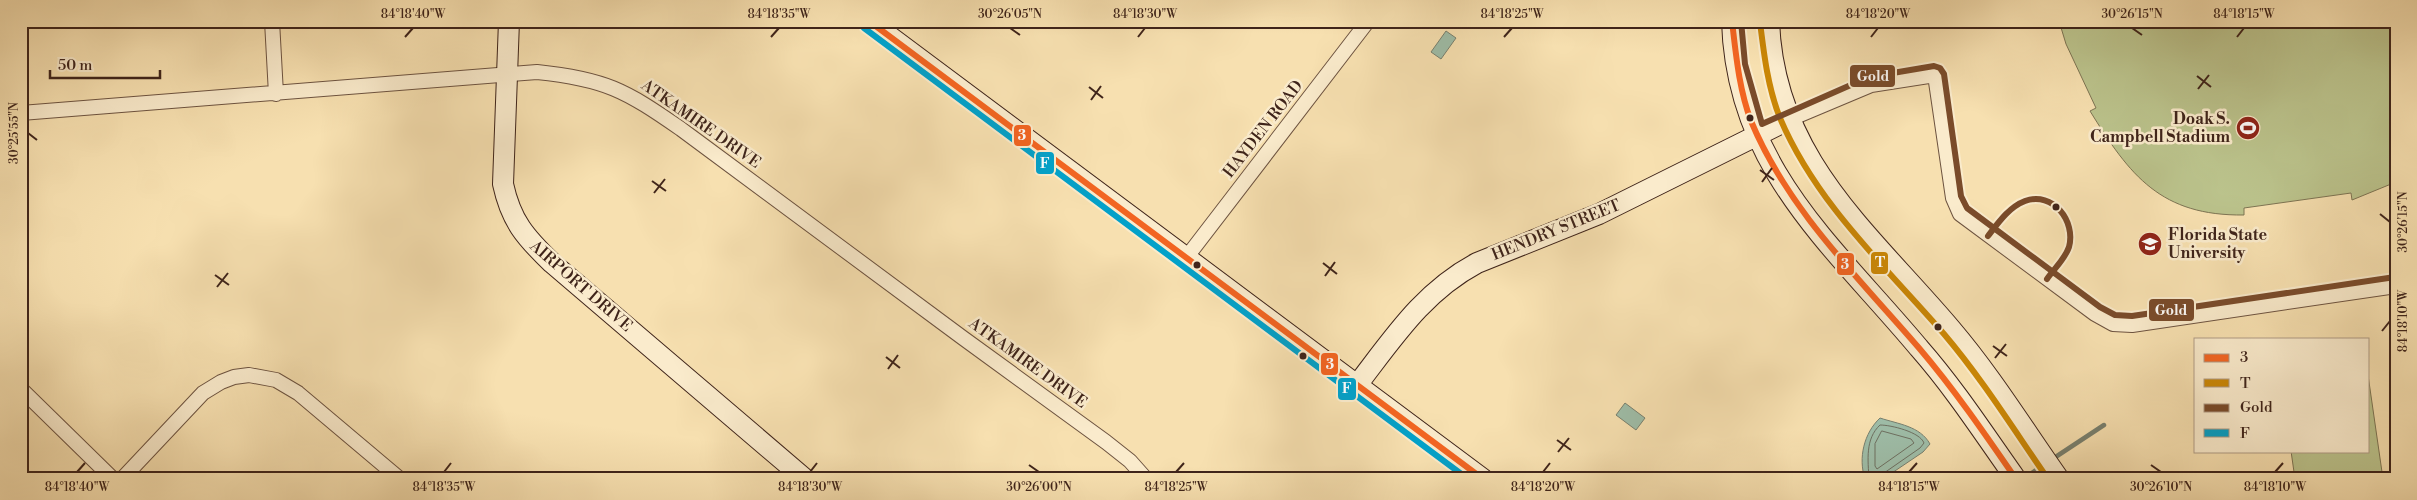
<svg xmlns="http://www.w3.org/2000/svg" width="2417" height="500" font-family="'Libre Bodoni',serif">
	<style>
		.green { fill: #bbc38c; stroke: #7d7453 }
		.water { fill: #9ebda8; stroke: #78806f }
		.lines { fill: none; stroke-linecap: round; stroke-linejoin: round }
		.shore { stroke: #6e7061; stroke-width: 1 }
		.stream { stroke: #78806f; stroke-width: 4.5 }
		.street-casing { stroke: #6d5340; stroke-width: 16 }
		.secondary-casing { stroke: #3f241a; stroke-width: 22 }
		.street { stroke: #faebcc; stroke-width: 14 }
		.secondary { stroke: #faebcc; stroke-width: 20 }
		.bus-1-casing { stroke: #faebcc; stroke-width: 10 }
		.bus-2-casing { stroke: #faebcc; stroke-width: 10 }
		.bus-3-casing { stroke: #faebcc; stroke-width: 10 }
		.bus-4-casing { stroke: #faebcc; stroke-width: 10 }
		.bus-1 { stroke: #f26522; stroke-width: 6 }
		.bus-2 { stroke: #c98606; stroke-width: 6 }
		.bus-3 { stroke: #7a4b2a; stroke-width: 6 }
		.bus-4 { stroke: #03a1c9; stroke-width: 6 }
		.ticks { fill: none; stroke: #3f241a; stroke-width: 2 }
		.bus-dot { fill: #3f241a; stroke: #faebcc; stroke-width: 2 }
		.labels { text-anchor: middle; dominant-baseline: central; stroke-width: 5; stroke-linejoin: round; paint-order: stroke }
		.poi-label { font-size: 16px; font-weight: bold; fill: #3f241a; stroke: #faebcc; text-anchor: end }
		.street-label { font-size: 16px; fill: #3f241a; stroke: #faebcc }
		.line-badge { stroke: #faebcc; stroke-width: 2 }
		.badge-label { font-size: 14px; text-anchor: middle; font-weight: bold; fill: #fff }
		.neatline { fill: none; stroke: #3f241a; stroke-width: 2 }
		.ticks-label { font-size: 12px; text-anchor: middle; fill: #3f241a }
	</style>
	<rect width="100%" height="100%" fill="#f7e0b0"/>
	<filter id="stains"><feTurbulence type="fractalNoise" baseFrequency=".004" numOctaves="4"/><feColorMatrix values="0 0 0 0 .2 0 0 0 0 .09 0 0 0 0 .02 0 0 0 .5 -.17"/></filter>
	<radialGradient id="worn" r=".72"><stop offset=".6" stop-color="#630" stop-opacity="0"/><stop offset="1" stop-color="#630" stop-opacity=".3"/></radialGradient>
	<path class="green" d="M2059 21H2396V182L2352 200 2351 193 2244 208V215C2161 216 2130 176 2090 111L2096 108 2066 44Z
		M2368 375 2383 479H2295L2291 451H2368Z"/>
	<path class="water" d="M1446 31 1456 38 1441 59 1431 52Z
		M1625 403 1645 418 1636 430 1616 415Z
		M1880 418C1898 424 1920 426 1930 444L1923 452 1883 479H1865C1858 458 1864 433 1880 418Z"/>
	<g class="lines">
		<path class="shore" d="M1882 431 1911 439 1914 443 1877 469 1875 466V444Z
			M1869 479C1868 460 1865 439 1880 425 1891 425 1920 432 1924 443L1920 448 1884 473 1881 479"/>
		<path class="stream" d="M2051 460 2104 425
			M2023 479 2042 466"/>
		<g class="street-casing">
			<path id="street" d="M272 21 276 94
				M21 113 537 72C605 79 625 90 681 129L963 338 1106 442 1130 461 1146 479
				M1790 119 1871 85 1935 75 1953 198 1960 214 2095 314 2113 324 2132 325 2396 286
				M1186 258 1368 21
				M21 389 113 479
				M122 479 203 393 221 382 234 377 249 375 276 380 298 393 400 479"/>
		</g>
		<g class="secondary-casing">
			<path id="secondary" d="M509 21 503 184C511 221 525 237 552 263L805 479
				M869 21 1483 479
				M1732 21C1736 168 1833 245 1919 348 1955 389 1984 434 2016 479
				M1769 21C1774 159 1869 232 1951 329 1991 376 2023 428 2059 479
				M1357 385C1394 337 1423 292 1477 263L1599 214 1790 119"/>
		</g>
		<use href="#street" class="street"/>
		<use href="#secondary" class="secondary"/>
		<g class="bus-1-casing">
			<path id="bus-1" d="M869 21 1483 479
				M1732 21C1736 55 1739 89 1751 121 1788 210 1858 277 1919 348 1954 389 1985 434 2016 479"/>
		</g>
		<g class="bus-2-casing">
			<path id="bus-2" d="M1760 22C1764 55 1768 88 1780 118 1816 203 1885 266 1944 334 1983 380 2014 430 2048 479"/>
		</g>
		<g class="bus-3-casing">
			<path id="bus-3" d="M1741 21 1745 64 1762 124 1869 77 1934 66 1940 68 1944 74 1961 196 1967 208 2100 307 2115 315 2132 316 2395 277
				M1988 236C1998 223 2009 207 2025 201 2053 191 2076 221 2069 247 2065 259 2054 269 2047 279"/>
		</g>
		<g class="bus-4-casing">
			<path id="bus-4" d="M864 28 1468 479"/>
		</g>
		<use href="#bus-1" class="bus-1"/>
		<use href="#bus-2" class="bus-2"/>
		<use href="#bus-3" class="bus-3"/>
		<use href="#bus-4" class="bus-4"/>
	</g>
	<path class="ticks" d="M1010 28 1020 35M2132 28 2142 35M405 37 413 28M771 37 779 28M1138 37 1145 28M1504 37 1512 28M1871 37 1878 28M2237 37 2244 28M2197 76 2211 87M1089 87 1103 98M2198 89 2209 75M1091 100 1101 86M28 133 37 140M1760 170 1774 180M652 181 666 191M1762 182 1772 168M654 193 665 179M2380 214 2390 222M1323 263 1337 274M215 275 229 285M1325 276 1335 262M217 287 228 273M2382 331 2390 321M1993 346 2007 356M886 357 900 368M1995 358 2006 344M888 369 898 355M1557 440 1571 450M1558 452 1569 438M1029 465 1039 472M2151 465 2161 472M77 472 85 463M444 472 451 463M810 472 817 463M1176 472 1184 463M1543 472 1550 463M1909 472 1917 463M2275 472 2283 463"/>
	<defs>
		<g id="stadium-disc" transform="scale(1.25)"><circle r="9.5" fill="#8f2418" stroke="#faebcc"/><path d="M0-5a6.5 5 0 1 0 0 10a6.5 5 0 1 0 0-10ZM-3.5-1.8h7v3.6h-7Z" fill="#fff"/></g>
		<g id="university-disc" transform="scale(1.25)"><circle r="9.5" fill="#8f2418" stroke="#faebcc"/><path d="M0-5L7-2L0 1L-7-2ZM-4 1L0 2.5L4 1V4Q0 6-4 4Z" fill="#fff"/></g>
	</defs>
	<g fill-rule="evenodd">
		<use href="#stadium-disc" x="2248" y="128"/>
		<use href="#university-disc" x="2150" y="244"/>
	</g>
	<g class="bus-dot">
		<circle cx="1750" cy="118" r="4.5"/>
		<circle cx="2056" cy="207" r="4.5"/>
		<circle cx="1197" cy="265" r="4.5"/>
		<circle cx="1938" cy="327" r="4.5"/>
		<circle cx="1303" cy="356" r="4.5"/>
	</g>
	<g class="labels">
		<g class="poi-label">
			<text x="2230" y="119">Doak S.<tspan x="2230" dy="18">Campbell Stadium</tspan></text>
			<text x="2168" y="235" text-anchor="start">Florida State<tspan x="2168" dy="18">University</tspan></text>
		</g>
		<g class="street-label">
			<text transform="translate(701 124) rotate(35)">ATKAMIRE DRIVE</text>
			<text transform="translate(1263 129) rotate(-52)">HAYDEN ROAD</text>
			<text transform="translate(1556 230) rotate(-22)">HENDRY STREET</text>
			<text transform="translate(581 286) rotate(41)">AIRPORT DRIVE</text>
			<text transform="translate(1028 363) rotate(36)">ATKAMIRE DRIVE</text>
		</g>
	</g>
	<g class="line-badge">
		<rect x="1849" y="64" width="47" height="24" rx="5" fill="#7a4b2a"/>
		<rect x="1013" y="124" width="19" height="23" rx="5" fill="#f26522"/>
		<rect x="1035" y="151" width="20" height="24" rx="5" fill="#03a1c9"/>
		<rect x="1870" y="251" width="19" height="24" rx="5" fill="#c98606"/>
		<rect x="1836" y="252" width="19" height="24" rx="5" fill="#f26522"/>
		<rect x="2148" y="298" width="47" height="24" rx="5" fill="#7a4b2a"/>
		<rect x="1320" y="352" width="19" height="24" rx="5" fill="#f26522"/>
		<rect x="1337" y="377" width="20" height="24" rx="5" fill="#03a1c9"/>
	</g>
	<g class="badge-label">
		<text x="1873" y="81">Gold</text>
		<text x="1022" y="140">3</text>
		<text x="1045" y="168">F</text>
		<text x="1880" y="267">T</text>
		<text x="1845" y="269">3</text>
		<text x="2171" y="315">Gold</text>
		<text x="1330" y="369">3</text>
		<text x="1347" y="393">F</text>
	</g>
	<rect width="2417" height="500" fill="none" stroke="#f7e0b0" stroke-width="55"/>
	<rect x="2194" y="338" width="175" height="115" fill="#faebcc" stroke="#af9b85"/>
	<rect x="2204" y="354" width="25" height="8" fill="#f26522" stroke="#af9b85"/>
	<text x="2240" y="362" font-size="15" fill="#3f241a">3</text>
	<rect x="2204" y="379" width="25" height="8" fill="#c98606" stroke="#af9b85"/>
	<text x="2240" y="388" font-size="15" fill="#3f241a">T</text>
	<rect x="2204" y="404" width="25" height="8" fill="#7a4b2a" stroke="#af9b85"/>
	<text x="2240" y="412" font-size="15" fill="#3f241a">Gold</text>
	<rect x="2204" y="429" width="25" height="8" fill="#03a1c9" stroke="#af9b85"/>
	<text x="2240" y="438" font-size="15" fill="#3f241a">F</text>
	<path d="M50 70v8h110v-8" fill="none" stroke="#3f241a" stroke-width="2.5"/>
	<text x="58" y="70" font-size="15" fill="#3f241a" stroke="#faebcc" stroke-width="4" paint-order="stroke">50 m</text>
	<rect x="28" y="28" width="2362" height="444" class="neatline"/>
	<g class="ticks-label">
		<text x="413" y="18">84°18'40"W</text>
		<text x="779" y="18">84°18'35"W</text>
		<text x="1010" y="18">30°26'05"N</text>
		<text x="1145" y="18">84°18'30"W</text>
		<text x="1512" y="18">84°18'25"W</text>
		<text x="1878" y="18">84°18'20"W</text>
		<text x="2132" y="18">30°26'15"N</text>
		<text x="2244" y="18">84°18'15"W</text>
		<text transform="translate(14 133) rotate(-90)" y="4">30°25'55"N</text>
		<text transform="translate(2403 222) rotate(-90)" y="4">30°26'15"N</text>
		<text transform="translate(2403 321) rotate(-90)" y="4">84°18'10"W</text>
		<text x="77" y="491">84°18'40"W</text>
		<text x="444" y="491">84°18'35"W</text>
		<text x="810" y="491">84°18'30"W</text>
		<text x="1039" y="491">30°26'00"N</text>
		<text x="1176" y="491">84°18'25"W</text>
		<text x="1543" y="491">84°18'20"W</text>
		<text x="1909" y="491">84°18'15"W</text>
		<text x="2161" y="491">30°26'10"N</text>
		<text x="2275" y="491">84°18'10"W</text>
	</g>
	<rect width="100%" height="100%" filter="url(#stains)"/>
	<rect width="100%" height="100%" fill="url(#worn)"/>
</svg>
